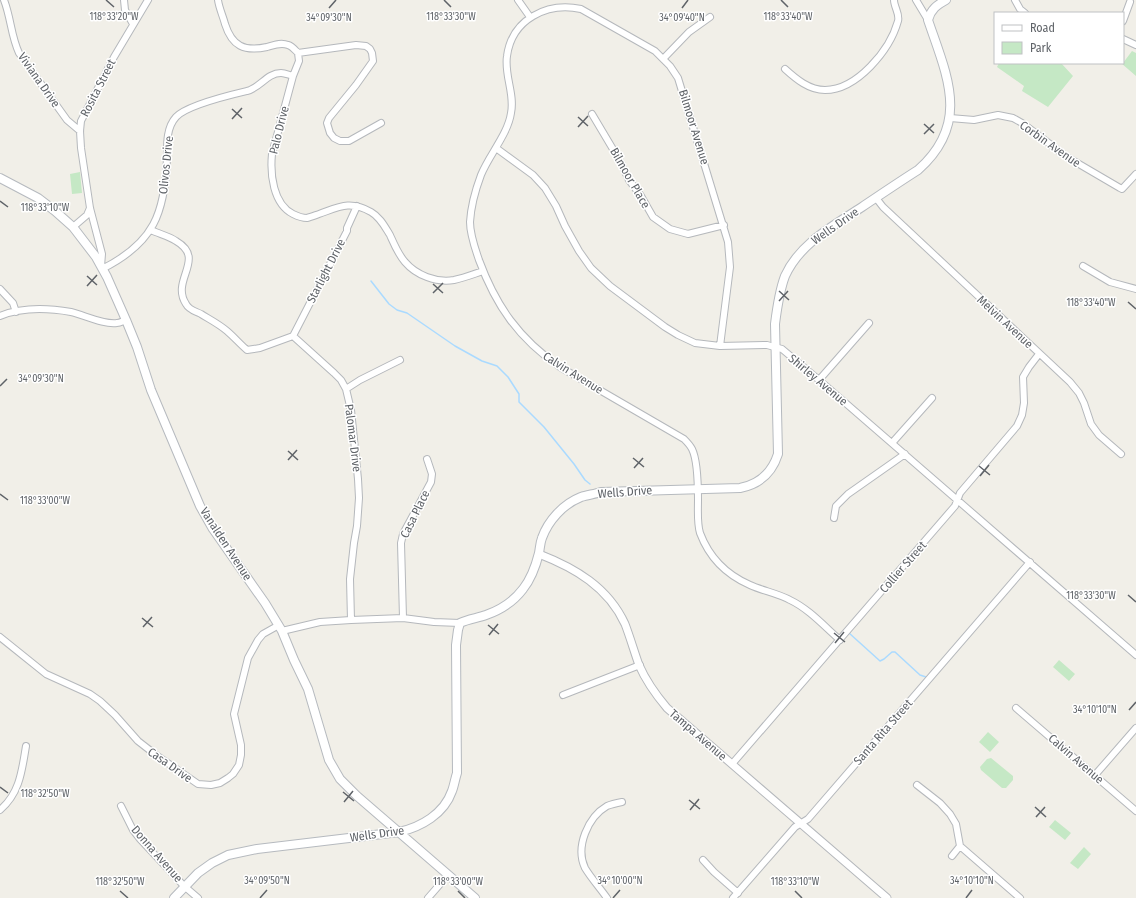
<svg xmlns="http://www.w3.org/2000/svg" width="1136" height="898" font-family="'Fira Sans Condensed',sans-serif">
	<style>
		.green { fill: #c5e8c5 }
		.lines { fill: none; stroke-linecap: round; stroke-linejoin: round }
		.stream { stroke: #aadaff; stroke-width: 1.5 }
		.minor-casing { stroke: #b5b8bc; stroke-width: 8 }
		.tertiary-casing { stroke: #b5b8bc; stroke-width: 9 }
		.secondary-casing { stroke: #b6babf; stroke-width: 10 }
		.minor { stroke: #fff; stroke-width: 6 }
		.tertiary { stroke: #fff; stroke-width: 7 }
		.secondary { stroke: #fff; stroke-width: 8 }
		.ticks { fill: none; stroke: #5f6368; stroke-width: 1.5 }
		.labels { text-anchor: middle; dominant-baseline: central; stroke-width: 3; stroke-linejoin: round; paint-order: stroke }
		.street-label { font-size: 12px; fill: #5f6368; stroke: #fff }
		.ticks-label { font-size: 10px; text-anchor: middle; fill: #5f6368; stroke: #fff; stroke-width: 3; stroke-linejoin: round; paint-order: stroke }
	</style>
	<rect width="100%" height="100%" fill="#f1efe8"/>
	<path class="green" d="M1132 51 1136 53V76L1121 63H1123Z
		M999 63H1061L1073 76 1048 107 1022 91 1024 86 997 67Z
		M80 172 82 193 72 194 70 174Z
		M1059 660 1075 674 1069 681 1053 667Z
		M988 732 999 742 990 752 979 742Z
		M991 758 1013 776V780L1006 788H1002L981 770 980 767 987 759Z
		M1055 820 1071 833 1065 840 1049 827Z
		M1084 847 1091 854 1078 869 1070 863Z"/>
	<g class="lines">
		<path class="stream" d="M371 281 389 304 397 310 407 313 455 346 482 361 497 366 508 377 519 394V402L544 427 574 464 585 480 590 484
			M849 633 880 661 884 659 892 652H895L920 675 926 677"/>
		<g class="minor-casing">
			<path id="minor" d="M4 0C11 18 11 36 19 53L67 120 80 131
				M124 0 125 10 133 24
				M218 0C219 8 223 16 225 24 232 46 244 52 267 47 274 45 281 42 288 45 292 46 295 50 298 53L299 61 293 76 272 154C270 174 273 204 293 214 297 216 302 218 307 218 311 217 316 215 319 214 339 207 350 200 371 212 380 217 385 227 390 235 394 244 398 254 405 262 416 275 436 283 454 280 464 278 474 274 483 271
				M518 0 530 17
				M916 0 928 20
				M1015 0 1020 9 1025 13
				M1123 21 1130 2
				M1123 39 1136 45
				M298 53 356 45 366 46 370 49 372 53 373 61 356 85 329 118 327 123 330 133 334 138 340 141H349L381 123
				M663 59 689 32 710 17
				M785 69C796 79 809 90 825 90 857 90 890 50 898 21 900 14 894 7 894 0
				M592 114 620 161 629 180 641 196 653 217 670 229 688 234 724 225
				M950 118 974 120 998 115 1013 118 1022 123 1067 157 1120 188 1122 189 1136 174
				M496 148 533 175 545 188 556 206 565 226 579 251 591 268 610 286 665 327 678 335 695 343 720 346 767 345 782 349 819 380 1136 655
				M876 198 883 207 1070 382 1079 393 1084 403 1091 424 1099 435 1121 454
				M73 227 87 215 90 208
				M151 230C159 234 169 236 176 241 207 259 170 280 186 304 189 310 195 311 201 314 209 319 219 324 227 331 234 337 240 344 247 350L260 348 293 336
				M101 266 102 254 90 208 81 148 80 131 81 121 114 57 148 0
				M1083 266 1110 282 1136 289
				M102 269C154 243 165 213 167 158 167 145 166 128 176 117 187 105 230 95 247 91 260 88 267 73 281 73 285 73 289 75 293 76
				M0 289 13 303 16 312
				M0 316C22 307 48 308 71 312 84 315 104 325 117 323 120 323 123 321 126 320
				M293 336 334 373 341 380 346 389 351 410 358 479 359 498 357 526 354 543 350 579 351 620
				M293 336 347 231V228L357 206
				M720 346 730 267 728 242 678 78 670 66 655 51 581 9C547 2 512 19 507 56 504 75 515 94 511 113 508 134 489 155 481 175 475 191 471 206 470 222 470 235 475 248 479 260 496 306 519 339 560 367L684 439C687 442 690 445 692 449 698 461 698 486 698 500 698 511 697 523 700 533 709 557 727 575 750 585 763 591 777 593 790 600 809 609 824 626 840 640
				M819 380 869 323
				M346 389 360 380 400 360
				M892 443 932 398
				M834 518 836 506 848 494 905 454
				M403 618 401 543 403 534 431 482 432 474 427 459
				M282 631 320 622 351 620 403 618 434 622 460 623
				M0 637 46 674 90 694 100 701 115 715 138 741 156 755 198 784 211 785 220 783 228 778 233 774 239 765 241 755V745L234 714 248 658 258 640 263 634 279 625
				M563 695 640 665
				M1016 708 1136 811
				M732 764 955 506 960 493 1017 426 1022 415 1024 403 1023 377 1029 367 1039 354
				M1095 775 1136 728
				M917 785 940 803 950 814 956 824 960 846 1020 898
				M121 806 133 830 140 839 184 886 198 898
				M0 810C20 793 22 770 26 746
				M952 856 960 846
				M703 860 714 872 738 893
				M428 898 448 875
				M607 898C600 888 591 878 585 868 575 847 588 817 607 806 612 804 617 803 622 802
				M733 898 795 827 808 819 1030 562"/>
		</g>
		<g class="tertiary-casing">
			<path id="tertiary" d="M539 554C575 568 608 587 625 624 630 637 634 651 639 665 646 681 656 695 667 708L887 898"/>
		</g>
		<g class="secondary-casing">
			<path id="secondary" d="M0 178 38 198 55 211 73 227 96 257 107 277 126 320 137 347 151 390 200 506 213 529 265 603 282 631 294 660 308 689 329 760 340 779 357 796 475 898
				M174 898 198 873 212 863 228 855 257 849 399 832C421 827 444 814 452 791 454 786 455 779 457 773L456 645 458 630 460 623C468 619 478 618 486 615 500 610 514 601 523 589 531 579 536 565 539 553 540 548 540 543 542 538 548 521 563 504 581 497 587 495 595 494 601 492L740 488C760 484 772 473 778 454L775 324C777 308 779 292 785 276 800 243 833 226 862 207 880 195 899 182 918 170 971 123 947 76 928 20 931 9 937 5 946 0"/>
		</g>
		<use href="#minor" class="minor"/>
		<use href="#tertiary" class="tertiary"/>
		<use href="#secondary" class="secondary"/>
	</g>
	<path class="ticks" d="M106 0 114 7M444 0 451 7M781 0 788 7M329 8 336 0M682 8 688 0M232 109 242 118M578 117 588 126M232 119 242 108M924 124 934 133M578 127 588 116M924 134 934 124M0 201 8 207M87 276 97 285M433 284 443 293M87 286 97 275M779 291 789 300M433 293 443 283M779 301 788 291M1128 302 1136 309M0 386 7 379M288 451 298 460M633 458 644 467M288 460 297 450M979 466 990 475M634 468 643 458M980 476 989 465M0 494 8 500M1128 595 1136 602M142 618 153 627M488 625 499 634M143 627 152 617M834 633 845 642M489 635 498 624M835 643 844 632M1129 710 1136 702M0 787 8 793M343 792 354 801M689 800 700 809M344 802 353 791M1035 807 1046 817M690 810 699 799M1036 817 1045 807M120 891 128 898M458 891 465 898M795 891 802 898M260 898 267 890M613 898 620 890M966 898 972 890"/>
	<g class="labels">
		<g class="street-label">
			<text transform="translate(39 80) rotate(55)">Viviana Drive</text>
			<text transform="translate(98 88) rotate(-63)">Rosita Street</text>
			<text transform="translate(694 127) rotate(73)">Bilmoor Avenue</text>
			<text transform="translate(279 130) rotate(-76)">Palo Drive</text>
			<text transform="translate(1050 144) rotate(35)">Corbin Avenue</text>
			<text transform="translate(166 165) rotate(-84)">Olivos Drive</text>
			<text transform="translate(630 178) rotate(60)">Bilmoor Place</text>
			<text transform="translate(835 226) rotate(-35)">Wells Drive</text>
			<text transform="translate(326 271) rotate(-63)">Starlight Drive</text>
			<text transform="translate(1005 322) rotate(43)">Melvin Avenue</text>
			<text transform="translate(573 373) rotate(32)">Calvin Avenue</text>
			<text transform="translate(818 380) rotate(40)">Shirley Avenue</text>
			<text transform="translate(353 438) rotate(83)">Palomar Drive</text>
			<text transform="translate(625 492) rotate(-4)">Wells Drive</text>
			<text transform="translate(415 514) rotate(-64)">Casa Place</text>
			<text transform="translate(226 544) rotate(57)">Vanalden Avenue</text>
			<text transform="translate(903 567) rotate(-49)">Collier Street</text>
			<text transform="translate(883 732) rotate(-49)">Santa Rita Street</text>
			<text transform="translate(698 735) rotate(41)">Tampa Avenue</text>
			<text transform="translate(1076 759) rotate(41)">Calvin Avenue</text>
			<text transform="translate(170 765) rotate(35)">Casa Drive</text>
			<text transform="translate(377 834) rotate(-8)">Wells Drive</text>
			<text transform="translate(157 854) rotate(49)">Donna Avenue</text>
		</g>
	</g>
	<g class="ticks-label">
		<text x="114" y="20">118°33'20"W</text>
		<text x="451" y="20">118°33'30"W</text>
		<text x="788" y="20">118°33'40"W</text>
		<text x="329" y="21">34°09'30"N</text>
		<text x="682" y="21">34°09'40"N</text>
		<text x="45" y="211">118°33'10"W</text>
		<text x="1091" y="306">118°33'40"W</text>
		<text x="41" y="382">34°09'30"N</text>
		<text x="45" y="504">118°33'00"W</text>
		<text x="1091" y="599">118°33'30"W</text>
		<text x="1095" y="713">34°10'10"N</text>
		<text x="45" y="797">118°32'50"W</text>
		<text x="267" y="884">34°09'50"N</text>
		<text x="620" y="884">34°10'00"N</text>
		<text x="972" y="884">34°10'10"N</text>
		<text x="120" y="885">118°32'50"W</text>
		<text x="458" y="885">118°33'00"W</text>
		<text x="795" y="885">118°33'10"W</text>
	</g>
	<rect x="994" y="12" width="130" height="52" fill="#ffffff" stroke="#bfc1c3"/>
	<rect x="1002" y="25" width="20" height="6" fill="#ffffff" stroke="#bfc1c3"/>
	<text x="1030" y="32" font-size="12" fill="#5f6368">Road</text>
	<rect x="1002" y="42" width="20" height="12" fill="#c5e8c5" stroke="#bfc1c3"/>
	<text x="1030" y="52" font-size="12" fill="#5f6368">Park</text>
</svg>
